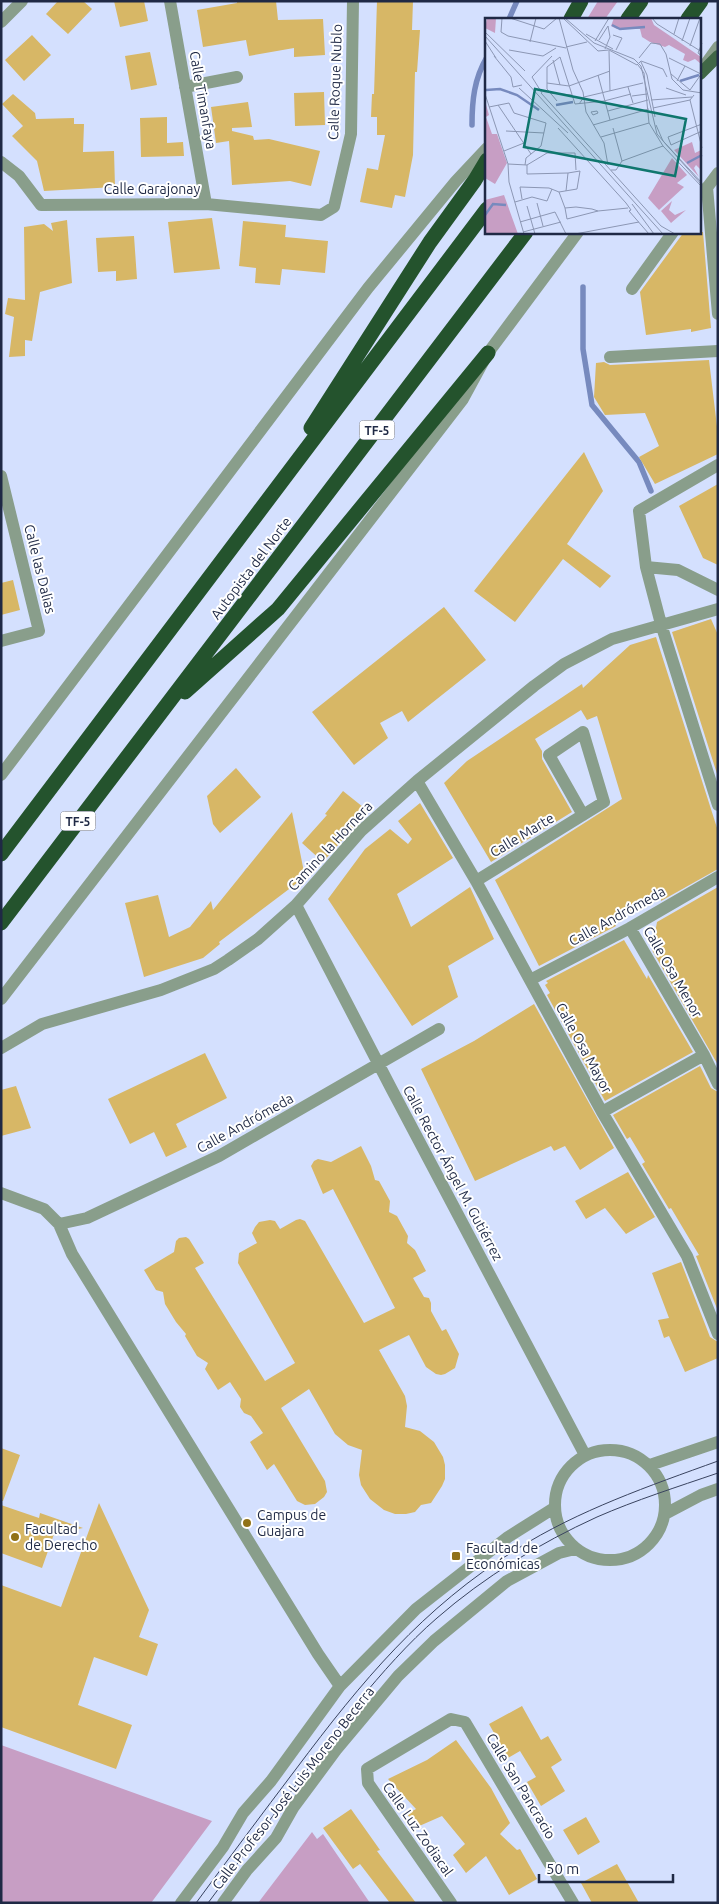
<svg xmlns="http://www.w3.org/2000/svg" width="719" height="1904" font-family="Ubuntu,sans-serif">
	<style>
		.green { fill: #c79ec4 }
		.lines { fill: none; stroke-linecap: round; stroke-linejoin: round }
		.stream { stroke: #778abe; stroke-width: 5.5 }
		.building { fill: #d7b766 }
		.minor { stroke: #899e8b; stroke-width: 12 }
		.major { stroke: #406746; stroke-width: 12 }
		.highway { stroke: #24532d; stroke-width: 15 }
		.tram { stroke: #39435f; stroke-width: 1 }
		.poi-dot { fill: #917217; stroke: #fff; stroke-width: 2 }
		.labels { text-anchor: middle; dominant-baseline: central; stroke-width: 4; stroke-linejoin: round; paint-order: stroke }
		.shield { fill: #fff; stroke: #62697d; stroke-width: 1 }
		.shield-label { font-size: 12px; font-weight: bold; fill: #1f2945 }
		.street-label { font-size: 14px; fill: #1f2945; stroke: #fff }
		.poi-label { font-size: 14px; fill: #1f2945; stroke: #fff; text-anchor: start }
		.inset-river { fill: none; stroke: #778abe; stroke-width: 2.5 }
		.inset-road { fill: none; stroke: #8c97b4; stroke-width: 1 }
		.view { fill: #0f766e; fill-opacity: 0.15; stroke: #0f766e; stroke-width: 2.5 }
		.inset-edge { fill: none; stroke: #1f2945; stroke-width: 2.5 }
	</style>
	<rect width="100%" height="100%" fill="#d4e0fe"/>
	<path class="green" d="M598 1H618L605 19H587Z
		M1 1745 212 1821 151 1903H1Z
		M312 1832 317 1839 323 1834 370 1903H258Z"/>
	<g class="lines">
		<path class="stream" d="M509 19 517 1
			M472 125C472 101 474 79 487 57
			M583 287V349L592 405 639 462 651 491"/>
	</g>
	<path class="building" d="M58 1H83L92 9 68 34 46 14Z
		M114 1H144L148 21 120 27Z
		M237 1H276L278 20 323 19 325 55 294 57V48L249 56 246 40 203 47 197 10 237 3Z
		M377 1H413L412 30H420L417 72H415L413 155 405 197 395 195 392 208 360 202 367 168 378 170 385 135H377V117H371L372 94H374Z
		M32 35 51 55 24 81 5 60Z
		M150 52 157 85 131 90 125 56Z
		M324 92 325 125 295 126 294 93Z
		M13 94 35 113 36 119 74 118V124H84L83 152 114 151 115 187 44 191 37 161 12 136 23 126 2 104Z
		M248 102 252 127 232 128V131L253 136 254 140 269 139 320 151 311 186 290 181 232 185 229 141 216 143 211 107Z
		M167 117V143L183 142 184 156 141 157 140 118Z
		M212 218 220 269 174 273 168 222Z
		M67 220 72 283 40 292 32 341 25 340V356L9 357 14 317 5 314 8 298 25 300 24 227 44 224 53 231 51 223Z
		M243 221 286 225 285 237 328 241 325 273 282 269 280 285 255 283 256 268 239 266Z
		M684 232H703L711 328 691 332V329L646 335 640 292Z
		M134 236 137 279 116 281V271L98 272 96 238Z
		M709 360 718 435V454L655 484 639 457 659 446 645 413 605 415 594 397 596 363 604 362 610 365Z
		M584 452 603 491 567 544 611 576 600 588 563 559 515 622 474 591Z
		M718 484V565L703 558 679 506Z
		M13 580 20 610 1 615V583Z
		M444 607 486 660 408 722 402 711 380 723 388 738 354 765 312 712Z
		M711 619 718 635V777L672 632Z
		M656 637 718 831V869L661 901 662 893 613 921 616 926 539 966 495 880 622 799 597 716 587 720 581 710 535 739 542 751V759L572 812 491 862 444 783 467 761 582 684 583 688 630 645Z
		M236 768 261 797 220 833 213 824 207 796Z
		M343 791 368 811 323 862 302 843 327 815 325 814Z
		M420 803 453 858 397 894 411 927 470 887 494 939 448 966 458 997 412 1026 328 899 365 849 390 829 408 844 412 839 398 821Z
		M292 812 305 877 219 942 220 944 203 958 144 977 125 903 158 895 169 937 190 927 211 901 213 910Z
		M718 887V1065L652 950 657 922Z
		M624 940 647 979 648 975 693 1052 605 1101 547 995 550 993 545 985 548 983 546 981Z
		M534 1004 614 1148 580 1170 565 1146 554 1151 551 1146 475 1181 421 1069 474 1041Z
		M205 1053 227 1098 176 1124 187 1147 166 1157 154 1132 130 1144 108 1099Z
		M700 1066 711 1088 718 1092V1311L696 1256 699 1255 671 1208 669 1209 642 1164 645 1162 630 1137 627 1139 613 1115Z
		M16 1086 31 1128 1 1136V1090Z
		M361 1146 371 1166 375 1180 379 1181 390 1201 389 1212 397 1216 408 1236 407 1243 415 1250 426 1271 413 1278 424 1297 429 1298 431 1303V1311L442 1331 446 1329 459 1354 455 1368 445 1374 441 1375 436 1374 426 1367 409 1335 379 1350 405 1396 407 1406 405 1427 420 1431 434 1442 443 1457 445 1465V1479L442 1486 431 1503 421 1505 415 1512 406 1514H395L384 1510 370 1499 361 1485 359 1475 362 1450 348 1445 335 1434 309 1389 281 1408 325 1481 327 1492 324 1497 315 1504 305 1505 297 1501 274 1464 267 1470 250 1442 263 1433 251 1416 244 1413 240 1407 241 1399 230 1382 218 1390 205 1369 208 1363 197 1356 185 1336 186 1334 176 1322 165 1304 163 1292 156 1290 144 1270 174 1252 176 1241 179 1238 186 1237 189 1239 204 1263 195 1268 265 1381 295 1363 238 1263 239 1253 257 1243 252 1233 255 1227 259 1222 270 1220 275 1221 280 1229 296 1220 300 1219 305 1221 364 1323 395 1308 333 1189 323 1194 311 1166 314 1161 318 1159 331 1162Z
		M628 1172 655 1217 626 1234 605 1208 586 1219 575 1201Z
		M681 1262 710 1337 718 1342V1358L685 1372 669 1336 664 1338 658 1320 669 1318 652 1273Z
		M1 1448 20 1455 3 1501H1Z
		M99 1503 149 1610 139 1637 158 1644 147 1676 94 1657 78 1705 132 1725 116 1769 1 1727V1585L61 1607Z
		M1 1505 39 1518 40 1513 83 1528 54 1534 42 1568 1 1553Z
		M522 1706 541 1740 548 1736 562 1760 551 1767 565 1791 541 1806 527 1782 536 1777 520 1751 508 1758 489 1724Z
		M456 1740 491 1788 510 1823 500 1834 517 1850 520 1849 537 1879 509 1895 486 1856 466 1873 453 1855 465 1844 442 1816 417 1827 407 1814 416 1809 388 1779 427 1760Z
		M351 1809 380 1850 377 1851 416 1903H390L360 1864 353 1869 323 1828Z
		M586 1817 600 1842 578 1855 563 1830Z
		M617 1864 639 1903H592L581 1883Z"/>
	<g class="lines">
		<path class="minor" d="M170 1 206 204
			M1 22 22 1
			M705 65 718 47
			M185 87 237 77
			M1 162 19 176 41 205 206 204 321 215 334 207 351 134 353 1
			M707 187 718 314
			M703 193 718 173
			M632 289 673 232
			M610 357 718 351
			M718 465 639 511 646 567 661 624 718 805
			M1 476 39 631 1 641
			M646 567 678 570 718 590
			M1 775 368 288 456 181 487 148
			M417 781 476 881 602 1112 687 1256 718 1334
			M476 881 604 802 583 732 549 755 583 815
			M296 905 391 1088 585 1455
			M630 928 704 1055 718 1084
			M530 980 630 928 718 877
			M1 999 463 399 488 353 578 232
			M1 1048 42 1024 161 990 214 969 228 960 258 939 296 905 361 831 417 781 534 686 564 664 612 639 718 609
			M602 1112 704 1055
			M1 1193 44 1209 59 1224 72 1254 318 1654 340 1686
			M59 1224 87 1218 219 1156 439 1029
			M555 1505a55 55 0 1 1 110 0a55 55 0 1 1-110 0Z
			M650 1465 718 1442
			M665 1514 701 1495 718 1489
			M181 1903 223 1847 243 1813 271 1781 340 1686 416 1609 508 1537 554 1508
			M223 1903 247 1870 276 1838 293 1808 336 1750 398 1676 434 1641 507 1581 559 1553 575 1549
			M451 1903 368 1783 367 1769 451 1719 465 1722 573 1903"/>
		<path class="major" d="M700 74 718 56"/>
		<path class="highway" d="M571 19 581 1
			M628 19 641 1
			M688 19 701 1
			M311 428 430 242 475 180 487 160
			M185 692 278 609 488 353
			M1 854 487 209
			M1 923 526 232"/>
		<path class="tram" d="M196 1903C229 1858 262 1814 296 1769 362 1681 422 1608 517 1549 579 1510 649 1486 718 1461
			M208 1903 357 1703C382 1673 408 1643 437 1618 484 1577 540 1543 597 1517 636 1500 677 1487 718 1473"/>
	</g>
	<g class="poi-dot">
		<circle cx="247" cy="1523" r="5"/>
		<circle cx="15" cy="1537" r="5"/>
		<rect x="451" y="1551" width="10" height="10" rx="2.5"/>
	</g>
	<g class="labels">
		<g class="shield">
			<rect x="359.5" y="420.5" width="35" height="19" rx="4"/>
			<rect x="60.5" y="811.5" width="35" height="19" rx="4"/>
		</g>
		<g class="shield-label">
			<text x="377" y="430">TF-5</text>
			<text x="78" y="821">TF-5</text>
		</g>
		<g class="street-label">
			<text transform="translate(335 82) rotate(-88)">Calle Roque Nublo</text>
			<text transform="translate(203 100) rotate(80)">Calle Timanfaya</text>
			<text x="152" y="189">Calle Garajonay</text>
			<text transform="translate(251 568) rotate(-53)">Autopista del Norte</text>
			<text transform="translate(40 569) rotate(76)">Calle las Dalias</text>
			<text transform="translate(522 835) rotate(-31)">Calle Marte</text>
			<text transform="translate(330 846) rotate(-47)">Camino la Hornera</text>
			<text transform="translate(617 916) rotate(-29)">Calle Andrómeda</text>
			<text transform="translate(673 972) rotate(60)">Calle Osa Menor</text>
			<text transform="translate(584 1048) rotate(61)">Calle Osa Mayor</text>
			<text transform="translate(245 1123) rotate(-29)">Calle Andrómeda</text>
			<text transform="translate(453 1173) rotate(62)">Calle Rector Ángel M. Gutiérrez</text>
			<text transform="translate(521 1786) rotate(59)">Calle San Pancracio</text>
			<text transform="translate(293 1788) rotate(-52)">Calle Profesor José Luis Moreno Becerra</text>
			<text transform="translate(418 1829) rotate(55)">Calle Luz Zodiacal</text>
		</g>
		<g class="poi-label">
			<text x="257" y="1515">Campus de<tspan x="257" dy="16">Guajara</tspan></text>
			<text x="25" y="1529">Facultad<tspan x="25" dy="16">de Derecho</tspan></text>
			<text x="466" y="1548">Facultad de<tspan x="466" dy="16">Económicas</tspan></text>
		</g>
	</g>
	<g transform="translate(485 18)">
		<rect width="216" height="216" fill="#d4e0fe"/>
		<path d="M2 0H11L10 15 0 10ZM129 0H166L169 7 216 39V46L210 41 203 44 198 42 200 36 184 27 180 29 165 24 157 19 155 11H132L126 8ZM0 83 4 97 1 99 7 116H12L22 145 10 166 0 160ZM207 124 210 135 216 132V152L211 147 209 150 214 159 189 132ZM187 140 202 157 192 165 199 169 174 192 163 180ZM19 177 33 216H0V182ZM187 183 184 192 190 197 201 192 186 205 176 193Z" fill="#c79ec4"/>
		<path class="inset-river" d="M127 7 135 11 160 9M195 63 214 57M1 72 15 71 32 77 54 92M71 87 88 84M202 145 217 137M0 197 8 186 21 187"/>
		<path class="inset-road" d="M17 0 16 14 23 18 81 30M25 0 59 11 72 0M74 0 88 52 98 74 101 94 119 125 123 147M78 0 113 33 124 32 152 47 156 43M80 0 109 25 149 41 156 48 172 116 217 167M167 0 172 6 217 34M0 14 40 53M101 16 128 31M189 16 194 0M128 17 137 20 131 32M0 18 178 216M114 22 123 8M0 23 11 40M110 23 124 0M197 23 205 0M45 24 51 0M217 25 213 35 217 38M205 28 215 0M81 29 102 24M120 31 125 19 123 8M24 32 58 38 71 30M124 33 125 73M9 38 26 59 28 69 37 67M154 40 166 25 175 26 181 36 187 61 198 72 217 75M184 40 216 56M68 42 75 67M156 43 178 51 182 59M156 44 162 57 170 99M153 47 159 55 164 105M186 56 205 72 217 55M113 57 125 102M192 63 200 48M62 65 84 68 125 53M143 69 148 85M34 70 83 115M181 70 201 77M56 75 176 208 190 216M57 75 47 59 67 38M65 75 87 77M0 76 23 146 24 164 39 216M209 77 205 82 217 130M147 78 162 76M166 82 207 79M72 83 62 71V49L75 39 90 86 119 83 146 76M94 86 99 79 158 65M13 87 46 136M4 89 24 85 29 95 61 105 56 128 41 140 40 147M168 90 205 82M112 93 113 95 108 97 106 94ZM123 93 163 82M164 105 178 128 217 169M217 106 183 119 186 127 217 113M108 107 164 91M171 107 178 123 217 165M73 110 141 185 146 192 144 193 164 216M128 110 137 143M21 113 59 115M116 119 164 105M19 133 39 125M23 146 42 147 62 135H90L91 152M42 147V156L83 155 81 173M126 152H131L137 143 178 128M74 174 92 171 95 153 83 155M37 181 35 169 64 170 74 174 80 190M30 184 47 179 62 183 67 171M52 185 58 208M147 186 169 216M42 188 50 216M91 189 107 191 113 193 82 201 80 190ZM113 193 143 190M35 204 70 194 81 216M38 214 76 204M90 216 154 204"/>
		<path class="view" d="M50 71 201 101 190 158 39 129Z"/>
		<rect width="216" height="216" class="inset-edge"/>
	</g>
	<rect width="719" height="1904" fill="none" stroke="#1f2945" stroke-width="5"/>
	<path d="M539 1874v8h134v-8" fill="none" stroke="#1f2945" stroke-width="2.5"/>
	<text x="546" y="1874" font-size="15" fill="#1f2945" stroke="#ffffff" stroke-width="4" paint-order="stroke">50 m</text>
</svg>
